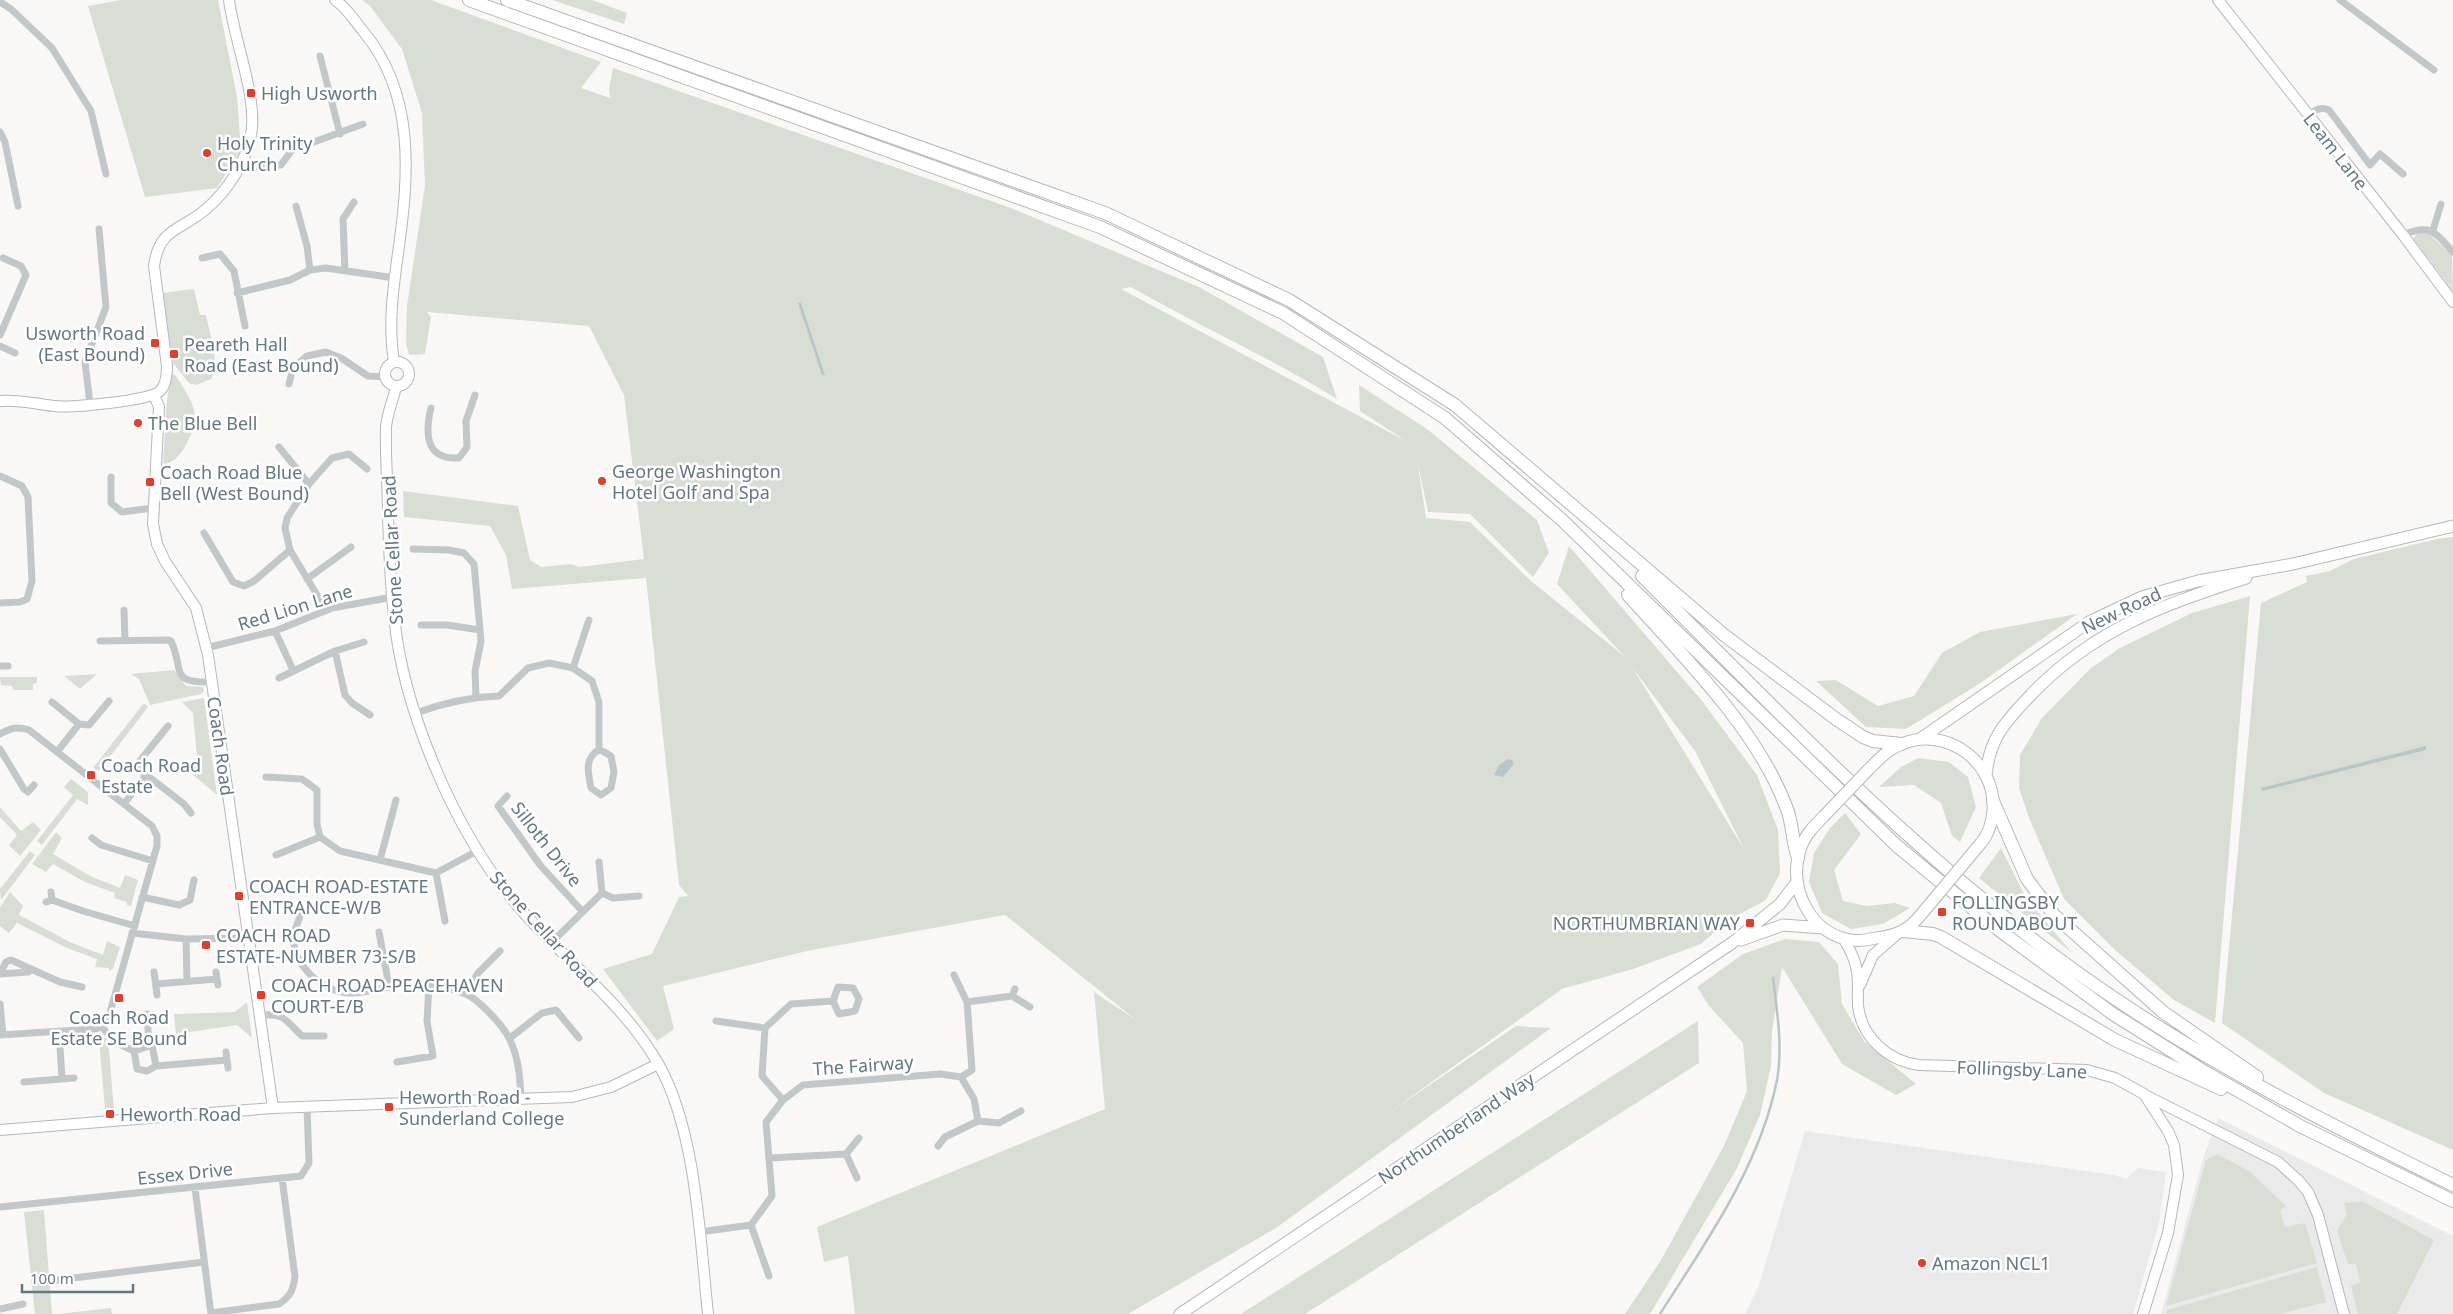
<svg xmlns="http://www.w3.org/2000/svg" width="2453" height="1314" font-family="'Noto Sans',sans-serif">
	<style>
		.built { fill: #e9eae9 }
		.green { fill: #d9ded5; fill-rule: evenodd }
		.water { fill: #b7c6c8 }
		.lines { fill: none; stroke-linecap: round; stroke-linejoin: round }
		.stream { stroke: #b7c6c8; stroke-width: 2.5 }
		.secondary-casing { stroke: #b2b9bd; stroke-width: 12 }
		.primary-casing { stroke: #b3b9bc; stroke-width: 13 }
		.highway-casing { stroke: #b3b8bb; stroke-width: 14 }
		.street { stroke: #c2c7ca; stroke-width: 7 }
		.secondary { stroke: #fff; stroke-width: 10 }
		.primary { stroke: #fff; stroke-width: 11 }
		.highway { stroke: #fff; stroke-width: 12 }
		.primary-bridge-casing { stroke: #b3b9bc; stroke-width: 13; stroke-linecap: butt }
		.primary-bridge { stroke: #fff; stroke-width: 11 }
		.poi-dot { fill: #e33d2c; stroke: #fff; stroke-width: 2 }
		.labels { text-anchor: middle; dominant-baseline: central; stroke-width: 5; stroke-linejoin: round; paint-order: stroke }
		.poi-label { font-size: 18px; fill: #647881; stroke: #fff; text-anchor: start }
		.street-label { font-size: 18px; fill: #647881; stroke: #fff }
	</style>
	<rect width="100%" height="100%" fill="#f9f8f6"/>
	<path class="built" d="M2218 1118 2453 1236V1314H2161L2204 1155Z
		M1805 1131 2114 1175 2126 1179 2138 1168 2166 1172 2159 1223 2133 1314H1745L1759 1285Z"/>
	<path class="green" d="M121 0H218L237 97 241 150 217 188 145 197 88 6Z
		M362 0H431L601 62 581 88 610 98 609 89 613 68 1011 208 1199 287 1323 357 1337 399C1271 358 1199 326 1131 287L1121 289 1406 441 1360 411 1359 385 1427 429 1537 520 1549 553 1533 577 1470 514 1428 512 1417 459 1426 518 1470 522 1531 581 1624 656 1557 584 1569 546 1702 701 1757 775 1778 830 1780 873 1766 900 1727 921 1701 944 1633 969 1562 989 1387 1114 1516 1026 1551 1028 1276 1228 1128 1314H855L848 1256 824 1262 817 1227 1105 1109 1094 992 1136 1020 1005 915 807 951 663 986 674 1029 657 1041 603 969 652 954 679 897 688 896 679 885 646 578 512 589 506 555 490 526 404 517 403 491 518 506 530 560 541 567 571 564 579 567 644 559 624 395 589 326 427 312 431 317 425 354 409 355 406 344 407 306 425 185 422 113 402 49 370 6ZM1632 667 1695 751 1744 849Z
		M552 0H592L627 13 624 24Z
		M2426 231 2452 255 2453 291 2413 238 2418 233Z
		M194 289 200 315H206C209 332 221 363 211 379L196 385 189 383 173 363 162 293Z
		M172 374 176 376C193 403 202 413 187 443 182 453 175 461 165 465L163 462C166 433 164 402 172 374Z
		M2453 537V1150L2324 1093 2222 1023 2261 603 2307 582 2306 576 2330 571 2354 559 2437 539Z
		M2250 596 2215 1023 2174 1000 2115 950 2064 899 2029 818 2019 788 2020 755 2042 718 2091 668 2120 648 2192 613Z
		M2077 614 1979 684 1906 729 1866 727 1816 681 1836 680 1878 706 1914 696 1942 653 1980 632Z
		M174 670 186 686 203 687 204 691 201 694 150 705 139 679 131 674Z
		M97 674 80 689 64 676Z
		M0 677H37V683L33 684V690H14L12 686 1 685Z
		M204 698 217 795 186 769 197 757 193 713 182 702Z
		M144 703 148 707 99 771 93 768Z
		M1918 758 1949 762 1968 777 1976 807 1960 842 1952 836 1941 803 1914 785 1879 787 1901 767Z
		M71 779 88 792V805L77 799 42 845 37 841 73 795 64 787Z
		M0 807 21 831 33 822 41 830 20 856 9 845 17 835 0 817Z
		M1845 813 1861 834 1834 870 1843 901 1867 906 1895 903 1910 908 1883 924 1851 929 1822 913 1809 882 1814 853 1830 828Z
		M56 832 62 838 53 854 90 876 120 888 125 875 138 880 131 906 127 905V902L114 898 115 893 85 882 53 864 46 872 32 864Z
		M2001 848 2026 898 2072 953 1979 878Z
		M30 851 35 855 1 900 0 889Z
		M10 892 23 906 19 915 70 942 103 955 107 941 120 947 113 969 109 971V968L95 967 97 959 67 948 17 923 9 933 0 926V907Z
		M1785 939 1819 942 1838 964 1842 1004 1864 1041 1916 1084 1896 1095 1842 1064 1782 967 1772 1032 1771 1066 1760 1115 1737 1168 1650 1314H1625L1661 1260 1724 1146 1747 1091 1743 1043 1709 1006 1697 987 1743 954Z
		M247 1002 252 1038 237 1025 176 1034 174 1014 235 1012Z
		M1698 1021 1699 1063 1305 1314H1241Z
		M108 1038 114 1110H105L99 1039Z
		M2217 1154 2249 1171 2286 1206 2280 1210 2285 1227 2305 1223 2317 1263 2166 1306 2206 1160Z
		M2362 1201 2434 1240 2397 1314H2358L2351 1286 2360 1282 2356 1264H2348L2337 1231 2347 1214 2344 1203Z
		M44 1210 52 1314H35L24 1212Z
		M2317 1267 2326 1302 2280 1314H2166L2167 1310Z
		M111 1308 112 1314H58Z"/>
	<path class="water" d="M798 303H801L825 375H822Z
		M2426 746V750L2262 791 2261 788Z
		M1508 759 1512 760 1514 764 1503 777 1494 775 1499 765Z"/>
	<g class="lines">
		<path class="stream" d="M1660 1314C1706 1242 1760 1166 1777 1080 1783 1047 1777 1011 1773 978"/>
		<g class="secondary-casing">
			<path id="secondary" d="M335 0C346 7 355 21 363 31 416 94 409 176 398 253 393 290 388 325 394 362
				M2218 0 2403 235 2453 302
				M385 374a12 12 0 1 1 24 0a12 12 0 1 1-24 0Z
				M396 387C393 400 387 414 386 427 385 456 388 485 388 514 389 548 390 582 394 616 403 710 455 832 516 904 561 957 625 1004 659 1065 696 1131 700 1238 708 1314
				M154 395 159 407 153 524 157 544 165 561 196 608 208 655 273 1108
				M0 401C18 399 35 404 54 406 69 408 151 401 160 391 166 385 167 375 167 366L154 266C159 228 180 231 205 210 228 191 249 158 252 128 255 90 234 39 229 0
				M1844 939C1848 947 1853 955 1855 963 1860 977 1857 991 1858 1005 1861 1037 1888 1061 1919 1065L2087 1070 2115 1078 2144 1094 2168 1131 2174 1145 2178 1175 2168 1233 2143 1314
				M1860 985 1873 955 1895 936
				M2145 1095 2278 1162 2299 1181 2308 1192 2318 1215 2344 1314
				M0 1130 273 1108 572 1097 611 1087 658 1064"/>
		</g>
		<g class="primary-casing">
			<path id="primary" d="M1920 739 2089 622 2142 597 2198 581 2293 564 2453 526
				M1869 769C1879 759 1888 749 1902 744 1947 725 1997 763 1993 811 1992 822 1989 834 1981 843
				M1986 776C1989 740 2004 723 2028 698 2090 631 2162 605 2246 578
				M1824 816C1814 826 1804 836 1800 850 1788 885 1808 930 1846 939 1856 942 1866 940 1876 938 1895 936 1907 931 1919 917
				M1741 940 1783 925 1823 928
				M1180 1314 1732 943 1780 904 1797 882"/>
		</g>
		<g class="highway-casing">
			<path id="highway" d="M469 0 1100 227 1283 313 1445 418 1562 520 1897 846 1999 930 2113 1014 2205 1072 2302 1127
				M507 0 1105 213 1289 300 1455 405 1724 635 1836 719 1863 737 1873 741 1901 744
				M1642 576C1793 726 1942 884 2120 1002 2226 1073 2339 1129 2453 1185
				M1628 595C1684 657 1758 730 1787 809 1793 825 1792 842 1798 858
				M1993 801 2027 879 2054 915 2163 1012 2257 1077
				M1903 931 1933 934 1941 937 2115 1040 2221 1089
				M2296 1124 2453 1201"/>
		</g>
		<path class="street" d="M2340 0 2434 70
			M0 2 11 9 52 48 91 111 106 174
			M320 56 340 134
			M2309 115C2316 110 2320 106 2329 110L2370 165 2380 154 2403 174
			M0 132 5 142 18 206
			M244 159 258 167 281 165 292 150 363 124
			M296 206 307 246 310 270
			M2433 230 2441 204
			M2403 235C2431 223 2435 232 2453 252
			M202 258 220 254 234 271 245 326
			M345 271 343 219 354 202
			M237 293 290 280 310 270 326 268 395 278
			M0 335 26 275 21 266 3 258
			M0 346 15 353
			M289 384 293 368 307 356 326 352 341 358 368 376 385 377
			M90 404 85 362 106 307 99 229
			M431 408C425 433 425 460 459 458L467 447 466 421 475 395
			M279 447 309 484
			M0 476 22 486 28 497 32 581 27 599 20 602 0 603
			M111 477V503L122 512 153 508
			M204 533 233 582 244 586 254 581 290 550
			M413 549 449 550 464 553 474 564 481 641 475 671 476 698
			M307 579 351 547
			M124 610 125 640
			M326 610 290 550 285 528 287 518 309 484 332 458 349 454 367 469
			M421 625H447L480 630
			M275 631 293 670
			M100 641 167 640 171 641C185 671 168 683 212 682
			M206 648 275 631 332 608 393 597
			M335 651 345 695 352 703 370 715
			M0 666H8
			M573 668 589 620
			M279 678 335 651 364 642
			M52 702 79 724
			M416 713C443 703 470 697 499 696L528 668 549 663 573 668 592 681 599 702V749L611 756 614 772 611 788 601 795 591 788C588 771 584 760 599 749
			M168 726 139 762 140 770 184 804 191 813
			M0 734C11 728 17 726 29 730L152 826 157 836V846L109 1016 102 1027 94 1029 0 1035
			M0 749 24 789 28 792 34 785
			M57 752 79 724 89 725 109 701
			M266 777 302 779 317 790V824L320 837 340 851 436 873 477 851
			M507 796 498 806 540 865 583 912
			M124 804 146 775
			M92 838 101 845 153 861
			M276 855 320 837
			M380 860 396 800
			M599 862 602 893 613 898 639 896
			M436 873 445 921
			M142 897 179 905 190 900 194 880
			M52 900 83 911 135 926
			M46 902 52 900 51 892
			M300 915C299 920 296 927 294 933 289 962 322 993 350 993 371 993 392 984 414 984 429 984 451 988 466 994 479 1000 504 1026 510 1040 519 1059 520 1078 521 1099
			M379 932 389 986
			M132 933 186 939 249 938
			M186 939 187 981
			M551 943 602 893
			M154 972 157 995
			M216 972 218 985
			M0 974 6 962 11 960 60 982 82 987
			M0 974 28 972 31 970
			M954 975 967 1002 972 1070 961 1077
			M156 984 217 979
			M466 994 478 973 500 951
			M1012 996 1015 989
			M967 1002 1012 996 1030 1007
			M0 1004 3 1035
			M147 1014 149 1046
			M260 1015C285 1013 285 1020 302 1036H324
			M716 1021 765 1028
			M102 1027 115 1042 134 1051 137 1069 147 1071 156 1066 152 1045 134 1051
			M59 1031 62 1079
			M510 1038 542 1013 556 1010 579 1038
			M226 1052 228 1068
			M397 1062 433 1056 427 1021 429 985
			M156 1066 227 1060
			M24 1082 74 1078
			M783 1100 762 1076 765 1028 791 1004 833 1001 839 1014 855 1011 859 999 853 988 838 987 833 1001
			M978 1121 999 1123 1021 1111
			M938 1146 945 1137 978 1121 974 1099 961 1077
			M846 1154 859 1138
			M770 1158 846 1154 857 1178
			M195 1188 211 1314
			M0 1207 301 1176 309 1163 307 1106
			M751 1225 769 1276
			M699 1232 751 1225 772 1196 766 1122 783 1100 803 1085 940 1074 961 1077
			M57 1280 204 1262
			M0 1309 23 1304
			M211 1313 279 1304C291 1296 293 1290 295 1277L282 1178"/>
		<use href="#secondary" class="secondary"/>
		<use href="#primary" class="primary"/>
		<use href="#highway" class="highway"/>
		<g class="primary-bridge-casing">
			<path id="primary-bridge" d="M1824 816 1869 769
				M1919 917 1981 843"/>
		</g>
		<use href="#primary-bridge" class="primary-bridge"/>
	</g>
	<g class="poi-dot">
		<rect x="246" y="88" width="10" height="10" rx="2.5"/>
		<circle cx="207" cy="153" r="5"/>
		<rect x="150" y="338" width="10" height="10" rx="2.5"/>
		<rect x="169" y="349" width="10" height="10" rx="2.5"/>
		<circle cx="138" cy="423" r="5"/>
		<circle cx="602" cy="481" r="5"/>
		<rect x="145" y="477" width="10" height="10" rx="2.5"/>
		<rect x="86" y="770" width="10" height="10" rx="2.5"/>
		<rect x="234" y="891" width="10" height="10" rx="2.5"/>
		<rect x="1937" y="907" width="10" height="10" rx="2.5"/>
		<rect x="1745" y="918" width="10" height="10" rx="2.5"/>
		<rect x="201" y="940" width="10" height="10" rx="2.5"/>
		<rect x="256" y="990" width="10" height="10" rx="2.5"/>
		<rect x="114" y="993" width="10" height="10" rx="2.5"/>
		<rect x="384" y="1102" width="10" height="10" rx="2.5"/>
		<rect x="105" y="1109" width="10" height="10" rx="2.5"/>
		<circle cx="1922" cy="1263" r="5"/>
	</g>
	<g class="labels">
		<g class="poi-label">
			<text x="261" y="93">High Usworth</text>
			<text x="217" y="143">Holy Trinity<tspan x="217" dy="21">Church</tspan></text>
			<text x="145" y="333" text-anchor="end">Usworth Road<tspan x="145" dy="21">(East Bound)</tspan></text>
			<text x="184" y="344">Peareth Hall<tspan x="184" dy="21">Road (East Bound)</tspan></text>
			<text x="148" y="423">The Blue Bell</text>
			<text x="612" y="471">George Washington<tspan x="612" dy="21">Hotel Golf and Spa</tspan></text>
			<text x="160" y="472">Coach Road Blue<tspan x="160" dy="21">Bell (West Bound)</tspan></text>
			<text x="101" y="765">Coach Road<tspan x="101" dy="21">Estate</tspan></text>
			<text x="249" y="886">COACH ROAD-ESTATE<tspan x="249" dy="21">ENTRANCE-W/B</tspan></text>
			<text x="1952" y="902">FOLLINGSBY<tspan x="1952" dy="21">ROUNDABOUT</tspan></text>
			<text x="1740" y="923" text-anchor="end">NORTHUMBRIAN WAY</text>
			<text x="216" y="935">COACH ROAD<tspan x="216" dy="21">ESTATE-NUMBER 73-S/B</tspan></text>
			<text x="271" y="985">COACH ROAD-PEACEHAVEN<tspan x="271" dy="21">COURT-E/B</tspan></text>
			<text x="119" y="1017" text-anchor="middle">Coach Road<tspan x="119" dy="21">Estate SE Bound</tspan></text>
			<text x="399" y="1097">Heworth Road -<tspan x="399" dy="21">Sunderland College</tspan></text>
			<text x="120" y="1114">Heworth Road</text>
			<text x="1932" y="1263">Amazon NCL1</text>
		</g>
		<g class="street-label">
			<text transform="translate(2336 151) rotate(52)">Leam Lane</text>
			<text transform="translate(392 550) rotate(-93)">Stone Cellar Road</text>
			<text transform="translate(295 607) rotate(-17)">Red Lion Lane</text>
			<text transform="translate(2121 610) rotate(-25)">New Road</text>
			<text transform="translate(221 746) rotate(82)">Coach Road</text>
			<text transform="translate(547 844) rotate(52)">Silloth Drive</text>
			<text transform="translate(544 929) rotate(48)">Stone Cellar Road</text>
			<text transform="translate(863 1065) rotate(-4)">The Fairway</text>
			<text transform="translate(2022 1069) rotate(2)">Follingsby Lane</text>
			<text transform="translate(1456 1128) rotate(-34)">Northumberland Way</text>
			<text transform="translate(185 1173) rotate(-6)">Essex Drive</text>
		</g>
	</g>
	<path d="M22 1284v8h111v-8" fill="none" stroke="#647881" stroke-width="2.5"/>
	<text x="30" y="1284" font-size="15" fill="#647881" stroke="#ffffff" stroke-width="4" paint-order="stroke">100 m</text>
</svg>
